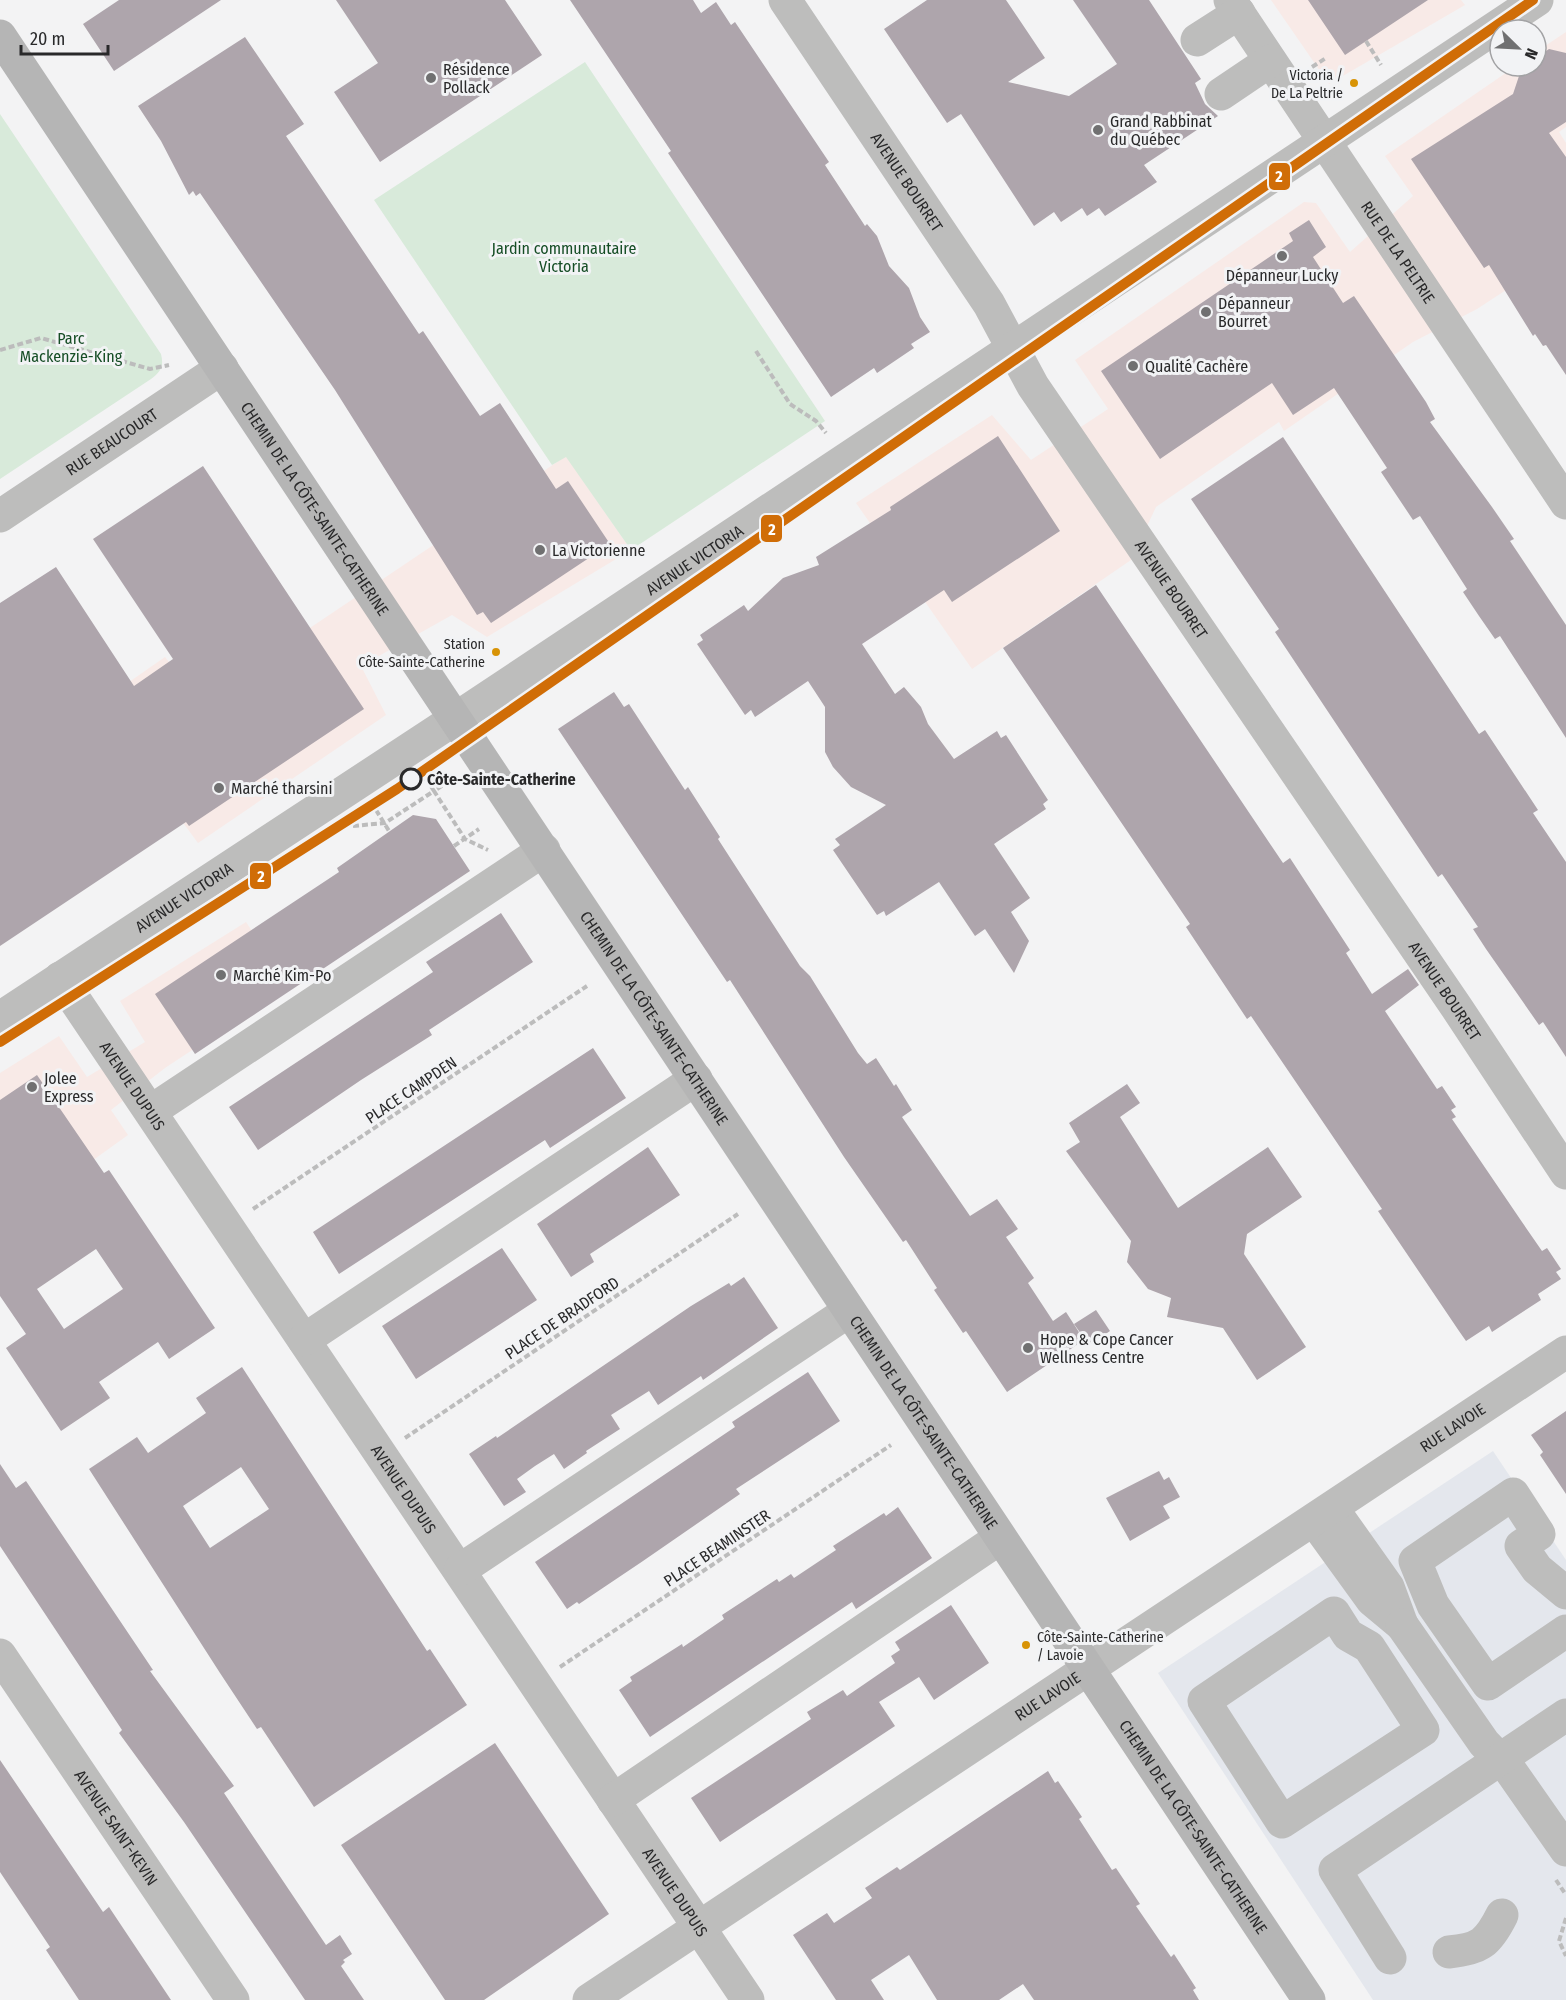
<svg xmlns="http://www.w3.org/2000/svg" width="1566" height="2000" font-family="'Fira Sans Condensed',sans-serif">
	<style>
		.commercial { fill: #f8eae7 }
		.built { fill: #e4e7ed }
		.green { fill: #d8eada }
		.building { fill: #aea5ac; fill-rule: evenodd }
		.lines { fill: none; stroke-linecap: round; stroke-linejoin: round }
		.path { stroke: #bcbcbc; stroke-width: 4; stroke-dasharray: 6 3; stroke-linecap: butt }
		.minor { stroke: #bdbdbc; stroke-width: 33 }
		.major { stroke: #b5b5b5; stroke-width: 33 }
		.metro-1-casing { stroke: #f2f3f5; stroke-width: 15 }
		.metro-1 { stroke: #d06d07; stroke-width: 10 }
		.poi-dot { fill: #707071; stroke: #f2f3f5; stroke-width: 2 }
		.bus-dot { fill: #d89306; stroke: #f2f3f5; stroke-width: 2 }
		.stop-dot { fill: #f2f3f5; stroke: #29292a; stroke-width: 3 }
		.labels { text-anchor: middle; dominant-baseline: central; stroke-width: 6; stroke-linejoin: round; paint-order: stroke }
		.bus-label { font-size: 14px; fill: #29292a; stroke: #f2f3f5; text-anchor: end }
		.poi-label { font-size: 16px; fill: #29292a; stroke: #f2f3f5; text-anchor: start }
		.street-label { font-size: 16px; fill: #29292a; stroke: #f2f3f5 }
		.park-label { font-size: 16px; fill: #154d25; stroke: #f2f3f5 }
		.stop-label { font-size: 16px; font-weight: bold; fill: #29292a; stroke: #f2f3f5; text-anchor: start }
		.line-badge { stroke: #f2f3f5; stroke-width: 2 }
		.badge-label { font-size: 16px; text-anchor: middle; font-weight: bold; fill: #fff }
	</style>
	<rect width="100%" height="100%" fill="#f3f3f4"/>
	<path class="commercial" d="M1271 0H1461L1465 5 1329 84Z
		M1566 32V127L1559 132 1566 143V251L1477 309 1413 342 1284 431 1279 422 1156 507 1131 560 972 669 856 503 992 415 1031 460 1108 409 1075 360 1304 202 1316 203 1350 252 1413 196 1385 156 1516 66H1536V52Z
		M566 456 631 550 487 637 452 615 361 666 386 715 198 843 96 705 165 657 201 701Z
		M246 922 289 986 165 1068 111 1110 128 1135 0 1227V1073L59 1036 87 1077 145 1042 120 1001Z"/>
	<path class="built" d="M1493 1451 1566 1560V2000H1373L1158 1673Z"/>
	<path class="green" d="M585 62 825 421 631 550 566 457 552 465 374 200Z
		M0 114 161 354C164 366 161 372 151 379L0 479Z"/>
	<path class="building" d="M119 0H221L114 71 83 24Z
		M336 0H505L542 55 380 162 334 92 378 63Z
		M570 0H693L701 13 716 2 731 25 735 22 829 162 825 165 865 226 867 224 877 236 889 266 909 288 920 317 930 332 911 344 914 348 877 373 874 368 831 397 668 153 671 151Z
		M927 0H1006L1045 58 1008 82 1069 96 1117 64 1073 0H1149L1201 79 1195 83 1205 104 1218 116 1144 165 1157 182 1105 216 1099 208 1087 216 1082 208 1061 222 1054 212 1034 226 961 114 947 123 884 29Z
		M1308 0H1428L1345 55Z
		M245 37 304 124 286 136 419 334 423 331 480 416 500 403 556 489 568 481 610 544 491 623 483 612 477 615 335 390 200 193 196 196 193 191 189 195 161 141 138 106Z
		M1549 49 1566 53V122L1549 133 1566 157V375L1546 345 1543 346 1535 334 1533 336 1489 265 1484 268 1411 159 1513 94 1522 67 1536 66V58Z
		M1309 220 1326 247 1313 257 1343 303 1354 296 1426 402 1435 419 1430 422 1492 507 1514 539 1510 541 1566 625V738L1500 636 1495 639 1479 616 1463 592 1467 589 1420 516 1413 520 1381 472 1387 468 1334 388 1293 415 1272 383 1160 459 1101 371 1293 241 1289 233Z
		M998 436 1060 531 952 602 944 590 862 644 895 694 904 687 921 707 928 724 954 759 997 731 1001 738 1006 735 1048 800 1043 804 1046 809 994 844 1030 898 1011 912 1029 941 1014 973 985 929 975 936 939 882 886 916 884 911 877 915 833 850 840 845 835 839 886 805 851 787 833 767 825 752V707L808 681 755 717 751 710 745 715 697 644 703 640 700 635 744 605 748 611 783 578 819 565 816 557 891 510 890 507Z
		M1283 437 1479 734 1485 730 1538 810 1533 813 1566 862V1057L1543 1022 1539 1025 1486 949 1473 929 1478 927 1442 874 1438 877 1275 632 1279 629 1191 499Z
		M203 466 364 709 189 826 186 822 0 946V603L56 567 134 686 173 659 93 539Z
		M1096 585 1283 863 1290 858 1350 950 1346 953 1372 994 1408 969 1419 985 1385 1011 1437 1089 1442 1086 1456 1107 1451 1110 1456 1117 1452 1119 1522 1222 1542 1251 1547 1248 1561 1269 1556 1272 1561 1279 1538 1294 1541 1300 1492 1332 1489 1326 1466 1341 1459 1331 1378 1211 1382 1209 1251 1016 1247 1019 1186 927 1190 924 1003 648Z
		M614 692 624 707 629 704 685 790 688 787 720 837 718 839 800 966 810 976 858 1053 867 1064 876 1058 894 1086 896 1084 912 1110 902 1117 970 1216 997 1199 1018 1229 1006 1237 1034 1278 1028 1283 1053 1321 1066 1312 1084 1340 1007 1392 966 1331 963 1333 934 1290 937 1288 906 1240 903 1242 844 1157 730 980 727 982 558 729Z
		M413 815 436 819 470 871 195 1054 155 994 339 872 337 868Z
		M501 913 533 962 429 1030 432 1035 361 1080 258 1150 229 1107 433 972 426 962Z
		M593 1048 626 1098 550 1148 545 1140 339 1274 313 1232Z
		M37 1075 104 1173 109 1170 215 1328 169 1359 158 1342 99 1382 110 1398 61 1431 6 1348 26 1334 0 1296V1100ZM96 1249 123 1289 64 1329 37 1289Z
		M1127 1084 1140 1103 1120 1117 1178 1208 1268 1147 1302 1197 1247 1234 1244 1254 1306 1347 1257 1380 1223 1328 1167 1317 1171 1298 1148 1289 1127 1262 1131 1241 1066 1151 1080 1142 1069 1123Z
		M648 1147 680 1195 590 1254 594 1262 571 1277 537 1224Z
		M502 1248 537 1300 416 1379 382 1326Z
		M744 1277 778 1328 703 1380 701 1376 658 1405 649 1391 611 1415 620 1429 586 1451 587 1453 564 1469 554 1454 535 1466 517 1479 526 1492 504 1506 469 1454 496 1436 497 1438 691 1306 729 1283 731 1286Z
		M1096 1310 1110 1331 1089 1345 1074 1324Z
		M242 1367 427 1651 430 1649 467 1705 314 1807 261 1727 257 1729 220 1673 89 1469 137 1437 148 1453 206 1413 196 1398ZM241 1467 269 1509 210 1548 183 1506Z
		M808 1372 840 1421 736 1489 740 1494 643 1561 579 1604 577 1602 567 1609 535 1562 735 1427 732 1422Z
		M1566 1411V1494L1540 1455 1543 1452 1531 1435Z
		M0 1464 16 1488 26 1481 153 1670 150 1671 234 1786 224 1793 326 1945 340 1935 352 1954 343 1960 345 1962 341 1966 364 2000H305L184 1822 119 1733 122 1730 0 1546Z
		M1159 1471 1164 1480 1169 1477 1180 1497 1163 1506 1170 1518 1130 1541 1106 1498Z
		M898 1507 932 1558 856 1609 852 1602 650 1737 619 1690 632 1681 630 1677 682 1644 683 1647 724 1619 722 1615 777 1579 779 1582 791 1574 794 1578 836 1550 833 1546 884 1513 886 1516Z
		M951 1605 989 1663 934 1700 919 1677 879 1702 895 1726 720 1842 691 1798 811 1719 807 1712 843 1690 847 1696 895 1663 891 1656 900 1650 895 1642Z
		M495 1743 609 1914 484 2000H445L341 1845Z
		M0 1760 103 1912 109 1907 171 2000H79L46 1950 50 1947 0 1872Z
		M1048 1771 1055 1783 1058 1781 1082 1817 1079 1819 1112 1870 1116 1868 1140 1904 1136 1906 1171 1957 1174 1954 1196 1988 1193 1990 1199 2000H1034L1023 1984 999 2000H937L909 1955 871 1980 884 2000H836L793 1935 827 1913 834 1923 872 1898 865 1888 897 1867 900 1870Z"/>
	<g class="lines">
		<path class="path" d="M1366 41 1381 65
			M1312 67 1326 58
			M0 350 41 338 150 369 169 365
			M756 351 790 404 816 421 826 433
			M426 779 434 791 448 782
			M376 810 389 831
			M353 826 385 823 434 791 465 839 488 850
			M454 846 479 829
			M253 1209 587 986
			M405 1438 738 1214
			M560 1667 891 1445
			M1556 1880 1566 1895
			M1566 1918 1559 1941 1566 1956"/>
		<g class="minor">
			<path id="s1" d="M785 0 989 304 1033 386 1457 1008 1566 1173"/>
			<path id="s2" d="M1230 0 1566 503"/>
			<path d="M1197 40 1239 13"/>
			<path d="M1221 94 1270 61"/>
			<path id="s3" d="M0 516 222 368"/>
			<path id="s4" d="M60 978 748 2000"/>
			<path id="s5" d="M0 1018 455 719 1537 0"/>
			<path d="M151 1111 544 850"/>
			<path d="M304 1340 696 1079"/>
			<path d="M1314 1520 1372 1600 1402 1625 1388 1587 1332 1508"/>
			<path d="M460 1570 849 1311"/>
			<path d="M1566 1593 1537 1569 1521 1546 1539 1534 1513 1494 1415 1561 1433 1605 1488 1684 1566 1631"/>
			<path d="M1334 1613 1348 1635 1369 1647 1423 1730 1282 1822 1204 1701Z"/>
			<path d="M1402 1625 1484 1743 1510 1770 1566 1850"/>
			<path id="s6" d="M0 1655 233 2000"/>
			<path d="M613 1800 1000 1538"/>
			<path d="M1449 1952C1480 1949 1488 1943 1502 1915"/>
			<path d="M1390 1958 1335 1870 1566 1715"/>
			<path id="s7" d="M589 2000 1566 1352"/>
		</g>
		<path class="major" id="s8" d="M0 36 1309 2000"/>
		<g class="metro-1-casing">
			<path id="metro-1" d="M0 1042 397 789 1533 0"/>
		</g>
		<use href="#metro-1" class="metro-1"/>
	</g>
	<g class="poi-dot">
		<circle cx="431" cy="78" r="6"/>
		<circle cx="1098" cy="130" r="6"/>
		<circle cx="1282" cy="256" r="6"/>
		<circle cx="1206" cy="312" r="6"/>
		<circle cx="1133" cy="366" r="6"/>
		<circle cx="540" cy="550" r="6"/>
		<circle cx="219" cy="788" r="6"/>
		<circle cx="221" cy="975" r="6"/>
		<circle cx="32" cy="1087" r="6"/>
		<circle cx="1028" cy="1348" r="6"/>
	</g>
	<g class="bus-dot">
		<circle cx="1354" cy="83" r="5"/>
		<circle cx="496" cy="652" r="5"/>
		<circle cx="1026" cy="1645" r="5"/>
	</g>
	<circle class="stop-dot" cx="411" cy="779" r="10"/>
	<g class="labels">
		<g class="bus-label">
			<text x="1343" y="75">Victoria /<tspan x="1343" dy="18">De La Peltrie</tspan></text>
			<text x="485" y="644">Station<tspan x="485" dy="18">Côte-Sainte-Catherine</tspan></text>
			<text x="1037" y="1637" text-anchor="start">Côte-Sainte-Catherine<tspan x="1037" dy="18">/ Lavoie</tspan></text>
		</g>
		<g class="poi-label">
			<text x="443" y="69">Résidence<tspan x="443" dy="18">Pollack</tspan></text>
			<text x="1110" y="121">Grand Rabbinat<tspan x="1110" dy="18">du Québec</tspan></text>
			<text x="1282" y="275" text-anchor="middle">Dépanneur Lucky</text>
			<text x="1218" y="303">Dépanneur<tspan x="1218" dy="18">Bourret</tspan></text>
			<text x="1145" y="366">Qualité Cachère</text>
			<text x="552" y="550">La Victorienne</text>
			<text x="231" y="788">Marché tharsini</text>
			<text x="233" y="975">Marché Kim-Po</text>
			<text x="44" y="1078">Jolee<tspan x="44" dy="18">Express</tspan></text>
			<text x="1040" y="1339">Hope &amp; Cope Cancer<tspan x="1040" dy="18">Wellness Centre</tspan></text>
		</g>
		<g class="street-label">
			<text stroke="none"><textPath href="#s1" startOffset="219">AVENUE BOURRET</textPath></text>
			<text stroke="none"><textPath href="#s2" startOffset="303">RUE DE LA PELTRIE</textPath></text>
			<text stroke="none"><textPath href="#s3" startOffset="134">RUE BEAUCOURT</textPath></text>
			<text stroke="none"><textPath href="#s8" startOffset="568">CHEMIN DE LA CÔTE-SAINTE-CATHERINE</textPath></text>
			<text stroke="none"><textPath href="#s5" startOffset="832">AVENUE VICTORIA</textPath></text>
			<text stroke="none"><textPath href="#s1" startOffset="705">AVENUE BOURRET</textPath></text>
			<text stroke="none"><textPath href="#s5" startOffset="220">AVENUE VICTORIA</textPath></text>
			<text stroke="none"><textPath href="#s1" startOffset="1191">AVENUE BOURRET</textPath></text>
			<text stroke="none"><textPath href="#s8" startOffset="1180">CHEMIN DE LA CÔTE-SAINTE-CATHERINE</textPath></text>
			<text stroke="none"><textPath href="#s4" startOffset="130">AVENUE DUPUIS</textPath></text>
			<text transform="translate(411 1090) rotate(-34)">PLACE CAMPDEN</text>
			<text transform="translate(562 1318) rotate(-34)">PLACE DE BRADFORD</text>
			<text stroke="none"><textPath href="#s8" startOffset="1666">CHEMIN DE LA CÔTE-SAINTE-CATHERINE</textPath></text>
			<text stroke="none"><textPath href="#s7" startOffset="1036">RUE LAVOIE</textPath></text>
			<text stroke="none"><textPath href="#s4" startOffset="616">AVENUE DUPUIS</textPath></text>
			<text transform="translate(717 1548) rotate(-34)">PLACE BEAMINSTER</text>
			<text stroke="none"><textPath href="#s7" startOffset="550">RUE LAVOIE</textPath></text>
			<text stroke="none"><textPath href="#s8" startOffset="2152">CHEMIN DE LA CÔTE-SAINTE-CATHERINE</textPath></text>
			<text stroke="none"><textPath href="#s6" startOffset="208">AVENUE SAINT-KEVIN</textPath></text>
			<text stroke="none"><textPath href="#s4" startOffset="1102">AVENUE DUPUIS</textPath></text>
		</g>
		<g class="park-label">
			<text x="564" y="248">Jardin communautaire<tspan x="564" dy="18">Victoria</tspan></text>
			<text x="71" y="338">Parc<tspan x="71" dy="18">Mackenzie-King</tspan></text>
		</g>
		<g class="stop-label">
			<text x="427" y="779">Côte-Sainte-Catherine</text>
		</g>
	</g>
	<g class="line-badge">
		<rect x="1268" y="162" width="23" height="29" rx="6" fill="#d06d07"/>
		<rect x="760" y="514" width="23" height="29" rx="6" fill="#d06d07"/>
		<rect x="249" y="862" width="23" height="28" rx="6" fill="#d06d07"/>
	</g>
	<g class="badge-label">
		<text x="1279" y="182">2</text>
		<text x="772" y="535">2</text>
		<text x="261" y="882">2</text>
	</g>
	<g transform="translate(1518 48) rotate(114)"><circle r="28" fill="#f2f3f5" stroke="#a2a2a4" stroke-width="1.5"/>
	<path d="M0-4.5L10 22L0 15L-10 22Z" fill="#707071"/>
	<text y="-9" font-size="16" font-weight="bold" text-anchor="middle" fill="#29292a">N</text>
	</g>
	<path d="M21 45v9h87v-9" fill="none" stroke="#29292a" stroke-width="3"/>
	<text x="30" y="45" font-size="18" fill="#29292a" stroke="#f2f3f5" stroke-width="4.5" paint-order="stroke">20 m</text>
</svg>
